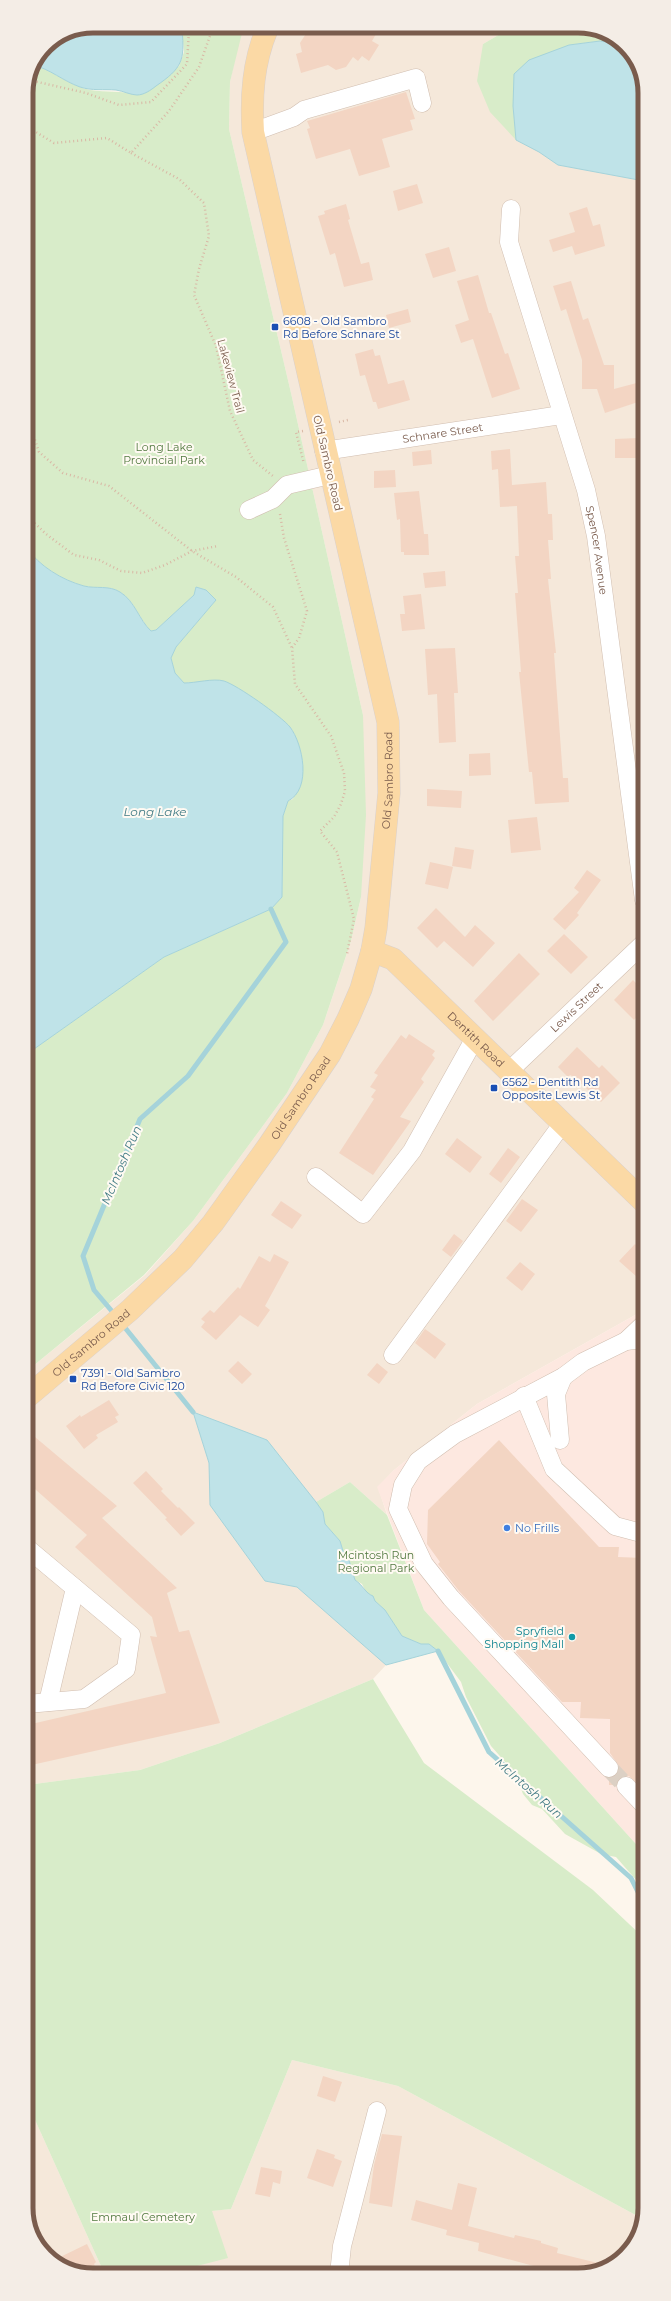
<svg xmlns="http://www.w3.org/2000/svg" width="671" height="2301" font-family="Montserrat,sans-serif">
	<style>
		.residential { fill: #f5e8da }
		.commercial { fill: #fde8e0 }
		.green { fill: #d8ecc9 }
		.water { fill: #bfe3e8; stroke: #a5d3da }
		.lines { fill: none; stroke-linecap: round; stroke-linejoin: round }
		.stream { stroke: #a5d3da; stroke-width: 5 }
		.building { fill: #f3d5c3 }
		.minor-tunnel { stroke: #dcd0c4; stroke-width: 18; stroke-dasharray: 18 9; stroke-linecap: butt }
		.minor-casing { stroke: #d1beb0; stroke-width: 19 }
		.major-casing { stroke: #dad1cd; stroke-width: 23 }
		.path { stroke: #d9b8a5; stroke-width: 2.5; stroke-dasharray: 1 3; stroke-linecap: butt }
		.minor { stroke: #fff; stroke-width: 18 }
		.major { stroke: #fbd9a5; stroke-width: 22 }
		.transit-dot { fill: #1a4fb4; stroke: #fffaf3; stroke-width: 1.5 }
		.shop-dot { fill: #3f7fe0; stroke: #fffaf3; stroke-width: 1.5 }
		.culture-dot { fill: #0f9aa8; stroke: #fffaf3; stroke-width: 1.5 }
		.labels { text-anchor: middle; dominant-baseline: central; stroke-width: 4; stroke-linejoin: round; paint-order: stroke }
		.transit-label { font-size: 11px; fill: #164399; stroke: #fffaf3; text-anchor: start }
		.street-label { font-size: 11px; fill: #7a5c4d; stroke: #fffaf3 }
		.park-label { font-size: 11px; fill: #537a41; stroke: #fffaf3 }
		.shop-label { font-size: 11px; fill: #366cbe; stroke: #fffaf3; text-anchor: start }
		.culture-label { font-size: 11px; fill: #0d838f; stroke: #fffaf3; text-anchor: end }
		.water-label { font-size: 12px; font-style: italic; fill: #437c86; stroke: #fffaf3 }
		.rim { fill: none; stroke: #7a5c4d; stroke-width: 5 }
	</style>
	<rect width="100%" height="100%" fill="#fdf6ec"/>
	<path class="residential" d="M512 27 483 44 539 152 558 165 644 181V1310L477 1404 394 1470 378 1487 387 1515 350 1482 316 1502 267 1440 193 1412 209 1463 211 1505 265 1581 297 1587 386 1665 373 1679 220 1743 140 1770 27 1785V1371L145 1275 193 1221 287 1093 323 1025 351 941 361 897 363 715 291 393 229 129 230 82 240 35 243 29Z
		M292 2060 398 2086 641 2218 631 2249 591 2274 162 2275 171 2271 211 2211 231 2209Z
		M31 2111 105 2275H89L49 2258 27 2221V2112Z"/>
	<path class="commercial" d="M644 1310 645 1854 424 1610 377 1487 394 1470 477 1404Z"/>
	<path class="green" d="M582 26 622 43 625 49C610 37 587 43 569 45L513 106 516 140 490 112 477 81 483 44 512 27Z
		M243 29 230 82 229 129 291 393 363 715 366 815 361 897 351 941 323 1025 287 1093 193 1221 144 1275 27 1371V1054L164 957 271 909 282 897 283 816 288 801 293 799 303 765 294 733 289 726 260 703 224 681 184 683 175 673 171 658 176 647 216 600 206 590 196 587 194 595 156 630 151 631C139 619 135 601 120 592 109 585 96 589 84 586 62 580 39 566 26 547V93L33 65C53 70 69 86 90 90 107 93 120 90 137 95L179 66 184 52 182 30Z
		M350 1482 387 1515 424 1610 645 1854V1890L616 1857 601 1854 565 1834 542 1809 532 1805 523 1794 515 1773 491 1746 466 1697 461 1682 438 1651 429 1644H421L402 1636 385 1610 367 1594 362 1584 355 1580 348 1557 343 1551 340 1541 325 1524 323 1512 316 1502Z
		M373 1679 424 1763 593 1890 645 1939V2208L641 2218 398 2086 292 2060 231 2209 212 2211 228 2258 162 2275H105L31 2111 27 2112V1785L140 1770 220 1743Z"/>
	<path class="water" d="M182 30C185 61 182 68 156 86 151 90 144 95 137 95 131 95 123 91 116 90 104 89 92 91 80 87 63 81 50 69 33 65L46 46 68 31Z
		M600 41 619 44 625 49 644 80V181L558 165 539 152 516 140 513 106 514 74 529 60 569 45Z
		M26 547C39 566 62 580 84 586 96 589 109 585 120 592 135 601 139 620 151 631L156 630 194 595 196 587 206 590 216 600 176 647 171 658 175 673 184 683C196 683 213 678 224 681 237 685 281 716 290 727 303 744 312 789 288 801L283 816 282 897 271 909 164 957 27 1054Z
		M193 1412 267 1440 316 1502 323 1512 325 1524 340 1541 343 1551 348 1557 355 1580C363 1585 365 1593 373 1596L375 1601 385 1610 402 1636 421 1644H429L438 1651 386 1665 297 1587 265 1581 210 1505 209 1463Z"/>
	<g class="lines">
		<path class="stream" d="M116 1316 94 1290 83 1256 140 1119 188 1076 286 942 271 909
			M122 1324 193 1412
			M438 1651 489 1752 631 1878 645 1906"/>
	</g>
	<path class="building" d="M366 28 376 34 372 41 379 45 369 61 362 56 358 61 353 57 346 67 336 70 328 65 301 73 296 54 302 52 300 43 309 29Z
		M406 92 415 119 410 120 413 130 382 139 390 167 359 176 350 149 316 159 307 129 310 128 307 121Z
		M417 184 423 203 398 211 393 191Z
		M346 204 350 219 348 220 361 264 369 262 373 280 344 287 335 253 330 255 318 216 325 214 324 211Z
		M587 207 593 226 600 224 605 246 575 255 572 246 553 252 549 240 575 232 569 213Z
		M449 247 456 271 433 278 425 254Z
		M478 275 489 313H491L505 354 508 353 520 389 492 398 473 339 461 343 455 325 469 320 457 281Z
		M571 281 583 320 588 318 604 365H614V389L644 381V400L605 413 597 389H582V360L566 309 561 311 553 286Z
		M408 309 411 322 389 328 386 315Z
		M373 349 375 356 380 355 388 384 404 380 410 400 378 409 376 402H373L365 375 360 376 355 354Z
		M638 438V458H615V439Z
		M510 449 512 485 546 482 548 514H552L553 540H548L551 579H548L556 653H554L563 778H568L569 802 535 804 532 772H529L519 672H521L515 593H518L515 556H519L517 506 500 507 498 469 492 470 491 451Z
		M431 450 432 464 413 466 412 452Z
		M395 470 396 487 374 488V471Z
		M419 491 424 534H428L429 555H404V552H401L400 519 397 520 394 493Z
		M445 571 446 586 425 588 423 573Z
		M421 594 425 629 402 631 400 614H405L403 596Z
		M455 648 458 693H454L456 742 439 743 437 694 428 695 425 649Z
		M490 753 491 775 469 776V754Z
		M427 789 462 791 461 808 427 806Z
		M537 817 541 850 511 853 508 820Z
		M455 847 474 850 471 869 452 866Z
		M430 862 453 867 448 889 425 884Z
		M587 870 601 880 577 913 579 915 565 930 553 919 579 892 574 888Z
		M436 908 465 937 475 925 495 943 473 967 444 941 437 948 417 928Z
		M564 934 588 957 571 974 547 951Z
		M519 953 540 974 493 1021 474 1001Z
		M633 980 644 991V1010L634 1020 614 1000Z
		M409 1034 435 1051 432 1055 435 1058 421 1079 424 1082 400 1117 411 1121 373 1175 339 1153 374 1099 371 1097 376 1090 370 1087 378 1075 374 1073 401 1035 406 1039Z
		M577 1047 599 1068 602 1065 620 1083 601 1102 574 1077 570 1075 568 1077 558 1067Z
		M457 1138 482 1157 470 1173 445 1154Z
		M508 1148 520 1157 501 1183 489 1174Z
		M522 1199 538 1210 521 1232 506 1221Z
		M281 1201 302 1215 292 1229 271 1215Z
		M454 1234 463 1241 451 1257 442 1250Z
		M635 1244 644 1253V1269L637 1277 619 1261Z
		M274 1254 289 1262 265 1306 270 1310 258 1327 240 1315 216 1340 201 1327 205 1322 201 1319 210 1310 214 1313 238 1287 240 1289 259 1256 270 1262Z
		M520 1262 535 1274 522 1291 506 1278Z
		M425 1329 446 1344 435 1359 415 1343Z
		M238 1361 252 1374 242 1384 228 1371Z
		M377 1363 388 1372 379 1384 367 1375Z
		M109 1400 119 1415 115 1417 118 1422 96 1435 98 1438 84 1449 66 1426 80 1415 81 1417Z
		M35 1437 117 1506 102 1518 177 1588 167 1593 179 1632 189 1630 220 1723 27 1766V1725L166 1693 150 1636 157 1637 152 1617 75 1547 87 1535 27 1482V1448Z
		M499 1440 599 1547H619L618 1557 643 1558 645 1786H640L629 1776 619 1778 616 1785H609V1778L616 1775 619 1766 610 1753V1719L580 1718 581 1702H562L459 1591 438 1564 440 1562 427 1544 428 1510Z
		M146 1471 163 1489 161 1491 178 1508 179 1507 195 1523 181 1536 165 1519 167 1518 133 1483Z
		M323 2076 342 2082 335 2102 317 2096Z
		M382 2134 402 2136 392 2207 369 2203 374 2165Z
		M317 2149 335 2155 334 2158 342 2161 333 2187 307 2178Z
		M261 2167 282 2171 280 2184 273 2182 270 2197 255 2194Z
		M458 2183 477 2188 468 2226 514 2238 515 2235 541 2241V2243L558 2248 557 2253 606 2265 591 2274H563L478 2251 479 2243 446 2235 447 2230 411 2220 416 2200 452 2210Z
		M87 2244 96 2262 94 2264 96 2268 85 2273 54 2260Z"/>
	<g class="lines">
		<path class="minor-tunnel" d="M609 1768 626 1786"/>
		<g class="minor-casing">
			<g id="minor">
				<path d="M253 132 294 117 304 110 416 78 422 103"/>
				<path id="s1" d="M511 209 509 242 586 490 596 536 644 900"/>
				<path id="s2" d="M324 451 561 415"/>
				<path d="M249 510 273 499 287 485 330 475"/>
				<path id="s3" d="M509 1071 644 943"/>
				<path d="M316 1177 363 1214 412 1151 475 1038"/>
				<path d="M626 1341 644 1324"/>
				<path d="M393 1355 563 1123"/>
				<path d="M524 1396 554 1469 615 1526 645 1534"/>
				<path d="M560 1440 556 1394 563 1377"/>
				<path d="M27 1548 131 1635 126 1669 84 1699 27 1704"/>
				<path d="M48 1702 75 1588"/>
				<path d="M609 1768 451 1598 424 1564 398 1509 403 1485 418 1461 455 1434 563 1377 583 1362 626 1341 644 1339"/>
				<path d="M626 1786 645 1806"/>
				<path d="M339 2274 342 2246 377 2111"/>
			</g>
		</g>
		<g class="major-casing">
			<g id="major">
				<path id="s4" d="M372 951 393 959 644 1202"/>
				<path id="s5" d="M27 1397 130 1310 183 1259 213 1223 269 1145 330 1054 348 1019 361 989 372 951 376 928 389 793 388 722 253 132C251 96 253 63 267 29"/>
			</g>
		</g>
		<path class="path" d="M29 80 86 93 119 105 151 102 187 64 189 30
			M26 126 54 143 107 138 131 153 169 111 199 67 212 30
			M131 153 179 179 204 203 209 236 199 269 194 295 216 346 230 411 253 460 273 476
			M339 422 348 420
			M26 423 30 425 39 452 63 473 109 486 192 551 236 577 273 607 292 648
			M303 431 296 432 304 464
			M280 514 284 538 307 611 299 638 292 648 295 684 331 736 344 773 345 791 341 804 334 817 320 831 337 852 354 919 347 954
			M26 515 46 534 74 555 99 560 121 571 142 573 165 565 192 551 218 546"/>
		<use href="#minor" class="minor"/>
		<use href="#major" class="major"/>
	</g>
	<g class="transit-dot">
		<rect x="271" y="323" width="8" height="8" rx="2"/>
		<rect x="490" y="1084" width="8" height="8" rx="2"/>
		<rect x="69" y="1375" width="8" height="8" rx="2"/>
	</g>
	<circle class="shop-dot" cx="507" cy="1528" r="4"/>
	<circle class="culture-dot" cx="572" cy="1637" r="4"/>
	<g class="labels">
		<g class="transit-label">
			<text x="283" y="321">6608 - Old Sambro<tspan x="283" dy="13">Rd Before Schnare St</tspan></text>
			<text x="502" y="1082">6562 - Dentith Rd<tspan x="502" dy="13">Opposite Lewis St</tspan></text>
			<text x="81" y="1373">7391 - Old Sambro<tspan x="81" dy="13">Rd Before Civic 120</tspan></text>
		</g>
		<g class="street-label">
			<text transform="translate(231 376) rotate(75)">Lakeview Trail</text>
			<text stroke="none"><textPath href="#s2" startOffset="120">Schnare Street</textPath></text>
			<text transform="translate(328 463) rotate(77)">Old Sambro Road</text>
			<text stroke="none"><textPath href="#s1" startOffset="354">Spencer Avenue</textPath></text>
			<text stroke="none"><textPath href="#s5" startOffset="744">Old Sambro Road</textPath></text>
			<text stroke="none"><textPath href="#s3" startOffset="93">Lewis Street</textPath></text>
			<text stroke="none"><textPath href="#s4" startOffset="138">Dentith Road</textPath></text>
			<text stroke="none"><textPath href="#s5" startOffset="408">Old Sambro Road</textPath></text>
			<text stroke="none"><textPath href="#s5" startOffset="84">Old Sambro Road</textPath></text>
		</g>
		<g class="park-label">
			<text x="164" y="447">Long Lake<tspan x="164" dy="13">Provincial Park</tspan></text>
			<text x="376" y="1555">Mcintosh Run<tspan x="376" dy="13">Regional Park</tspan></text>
			<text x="143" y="2217">Emmaul Cemetery</text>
		</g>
		<g class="shop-label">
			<text x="515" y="1528">No Frills</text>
		</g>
		<g class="culture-label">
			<text x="564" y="1631">Spryfield<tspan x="564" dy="13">Shopping Mall</tspan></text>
		</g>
		<g class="water-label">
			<text x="155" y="811">Long Lake</text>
			<text transform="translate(121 1165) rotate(-67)">McIntosh Run</text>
			<text transform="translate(529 1788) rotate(41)">McIntosh Run</text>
		</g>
	</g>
	<path d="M0 0H671V2301H0ZM93 33H578A60 60 0 0 1 638 93V2208A60 60 0 0 1 578 2268H93A60 60 0 0 1 33 2208V93A60 60 0 0 1 93 33Z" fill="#f4ede6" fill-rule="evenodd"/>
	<path class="rim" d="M93 33H578A60 60 0 0 1 638 93V2208A60 60 0 0 1 578 2268H93A60 60 0 0 1 33 2208V93A60 60 0 0 1 93 33Z"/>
</svg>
